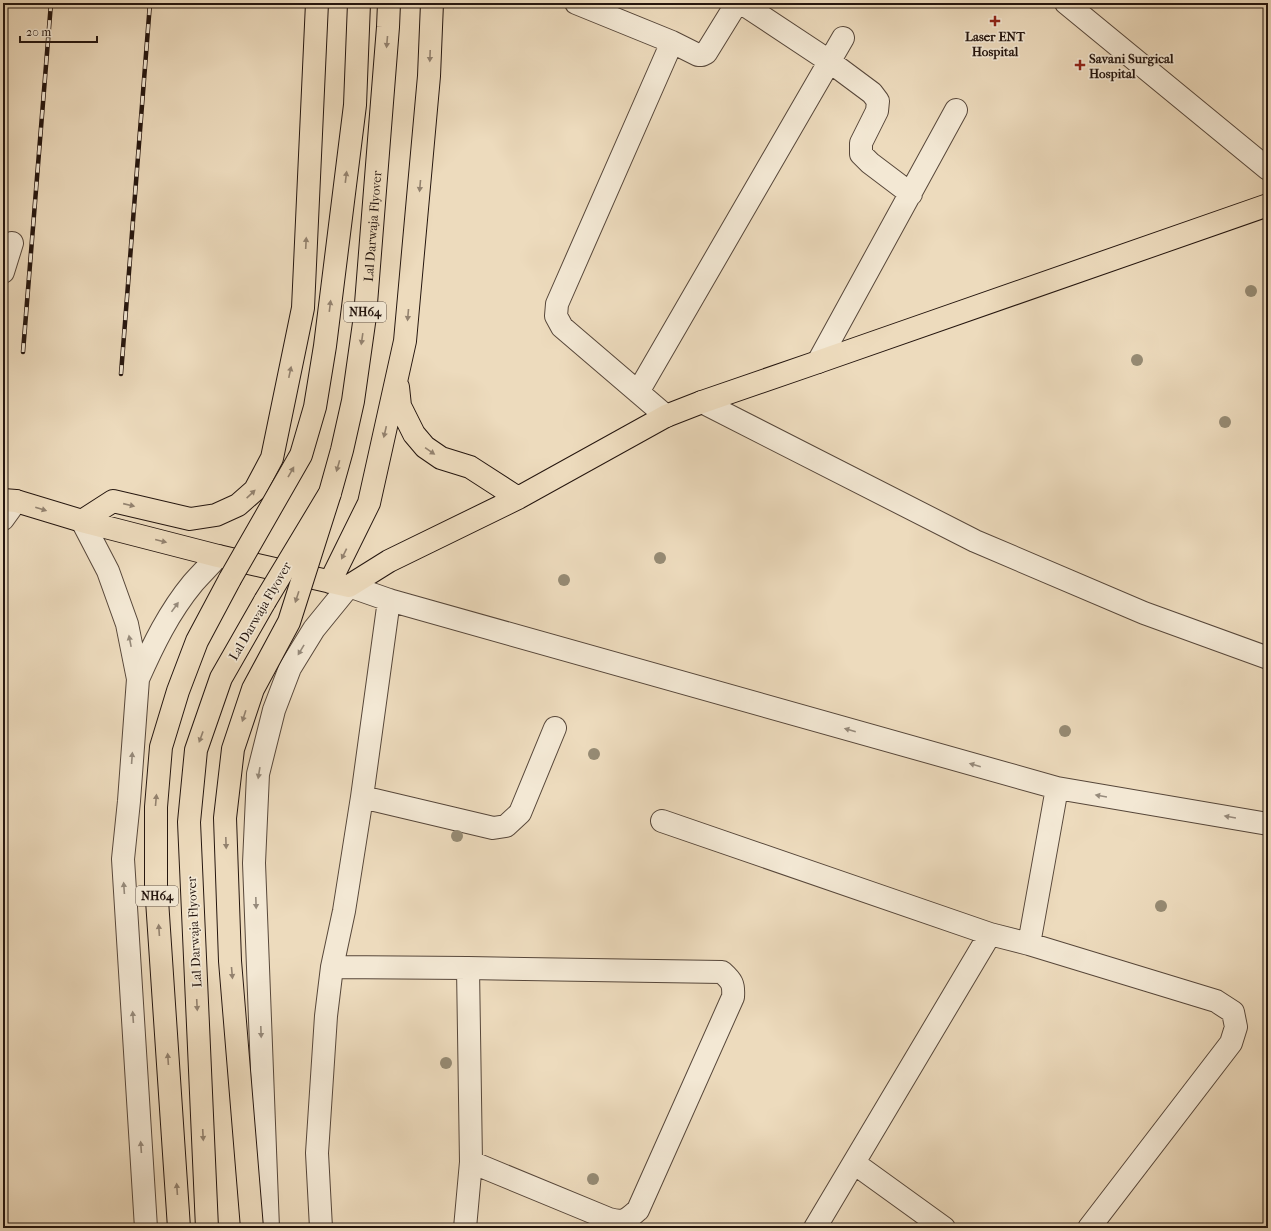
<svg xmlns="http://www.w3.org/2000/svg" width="1271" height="1231" font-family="'IM FELL French Canon',serif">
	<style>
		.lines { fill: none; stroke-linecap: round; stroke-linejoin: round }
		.minor-casing { stroke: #57473a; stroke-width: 24 }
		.major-casing { stroke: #25160f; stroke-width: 24 }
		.highway-casing { stroke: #25160f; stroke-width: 24 }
		.minor { stroke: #f3e8d4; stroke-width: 22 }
		.major { stroke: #eddbbd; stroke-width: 22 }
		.highway { stroke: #eddbbd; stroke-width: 22 }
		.rail-casing { stroke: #25160f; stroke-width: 4.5 }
		.rail { stroke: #f3e8d4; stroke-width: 3; stroke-dasharray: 9; stroke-linecap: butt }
		.highway-bridge-casing { stroke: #25160f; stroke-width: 24; stroke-linecap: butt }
		.highway-bridge { stroke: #eddbbd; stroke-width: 22 }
		.tree { fill: #968b74 }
		.oneway { fill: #93826f }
		.oneway2 { fill: #968a7b }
		.poi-dot { fill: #8f2418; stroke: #f3e8d4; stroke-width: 1.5 }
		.labels { text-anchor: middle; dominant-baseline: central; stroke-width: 3.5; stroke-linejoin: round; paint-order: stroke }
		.shield { fill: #f3e8d4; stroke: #63554a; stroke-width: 1 }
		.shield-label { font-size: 12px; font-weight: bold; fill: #25160f }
		.poi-label { font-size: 13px; font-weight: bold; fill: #25160f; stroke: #f3e8d4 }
		.street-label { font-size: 13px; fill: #25160f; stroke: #f3e8d4 }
	</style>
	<rect width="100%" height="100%" fill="#eddbbd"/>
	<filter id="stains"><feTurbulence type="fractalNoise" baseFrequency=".005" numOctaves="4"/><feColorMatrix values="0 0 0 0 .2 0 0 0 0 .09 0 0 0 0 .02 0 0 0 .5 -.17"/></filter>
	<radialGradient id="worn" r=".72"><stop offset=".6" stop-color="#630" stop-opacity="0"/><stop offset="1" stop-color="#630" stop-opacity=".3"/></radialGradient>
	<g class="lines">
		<g class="minor-casing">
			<path id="minor" d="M576 3 672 42 698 55H702L706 53 735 6 739 4H743L829 61 872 93 878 101 877 111 861 143V154L870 163 911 194
				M1066 3 1268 169
				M3 272 12 243
				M818 362 956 110
				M638 392 843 38
				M702 402 975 541 1144 613 1268 658
				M666 416 562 327 556 316 557 304 672 42
				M3 519 16 501
				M82 521 108 571 127 624 138 679 129 801 123 859 146 1228
				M138 679C153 645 169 612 193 583 201 574 210 565 218 556
				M362 797 493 828 506 826 520 813 555 728
				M662 821 990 934 1029 944 1216 1001 1233 1012 1236 1027 1231 1043 1089 1228
				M1029 944 1057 788
				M332 967 468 968 722 972C732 981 734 984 733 997L638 1210C627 1220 624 1223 609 1219L471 1162
				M854 1163 944 1228
				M268 1228 254 863 258 774 274 710 290 668 314 629 349 586 389 600 1057 788 1268 824
				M321 1228 317 1153 326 1016 332 967 344 911 362 797 389 600
				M465 1228 471 1162 468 968
				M815 1228 990 934"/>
		</g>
		<g class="major-casing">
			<path id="major" d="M398 387 400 406 414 434 425 447 441 458 470 467 518 498
				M3 500 16 501 82 521 218 556 349 586 389 561 518 498 666 416 702 402 818 362 1268 205
				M82 521 113 501 190 519 216 515 238 505 255 490 272 458 303 308 317 3
				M330 582 369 503 405 341 429 76 432 3"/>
		</g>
		<g class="highway-casing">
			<path id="highway" d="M179 1228 156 885V807L161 747 178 691 197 641 230 579
				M207 1228 189 822 196 750 221 678 265 601"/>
		</g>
		<use href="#minor" class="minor"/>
		<use href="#major" class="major"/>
		<use href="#highway" class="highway"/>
		<g class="rail-casing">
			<path id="rail" d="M23 352 51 3
				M121 374 150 3"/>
		</g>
		<use href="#rail" class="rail"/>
		<g class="highway-bridge-casing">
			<g id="highway-bridge">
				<path d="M230 579 301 455 315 407 325 346 355 105 359 3"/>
				<path id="s1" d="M265 601 330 493 342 450 353 401 365 316 388 27 389 3"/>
				<path d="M252 1228 230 961 225 818 233 749 253 689 289 622 330 493"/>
			</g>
		</g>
		<use href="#highway-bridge" class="highway-bridge"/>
	</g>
	<g class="tree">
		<circle cx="1251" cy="291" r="6"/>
		<circle cx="1137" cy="360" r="6"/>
		<circle cx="1225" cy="422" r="6"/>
		<circle cx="660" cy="558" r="6"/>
		<circle cx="564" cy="580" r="6"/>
		<circle cx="1065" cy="731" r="6"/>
		<circle cx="594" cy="754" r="6"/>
		<circle cx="457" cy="836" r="6"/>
		<circle cx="1161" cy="906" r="6"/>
		<circle cx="446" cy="1063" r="6"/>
		<circle cx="593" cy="1179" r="6"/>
	</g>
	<defs><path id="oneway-solid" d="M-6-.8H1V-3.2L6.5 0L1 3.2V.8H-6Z"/></defs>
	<g class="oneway">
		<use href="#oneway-solid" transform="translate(387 42) rotate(95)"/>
		<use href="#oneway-solid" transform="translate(430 56) rotate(92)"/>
		<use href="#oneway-solid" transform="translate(346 177) rotate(-83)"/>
		<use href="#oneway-solid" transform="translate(420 186) rotate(95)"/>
		<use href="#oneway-solid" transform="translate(306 243) rotate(-87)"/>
		<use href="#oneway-solid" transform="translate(330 306) rotate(-83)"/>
		<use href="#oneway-solid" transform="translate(408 315) rotate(95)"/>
		<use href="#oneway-solid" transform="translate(362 339) rotate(98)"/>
		<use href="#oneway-solid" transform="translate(290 372) rotate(-78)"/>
		<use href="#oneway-solid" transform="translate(385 432) rotate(103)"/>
		<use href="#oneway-solid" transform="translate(430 451) rotate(35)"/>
		<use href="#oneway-solid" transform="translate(338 466) rotate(106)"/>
		<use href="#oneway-solid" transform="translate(291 472) rotate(-60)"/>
		<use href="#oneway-solid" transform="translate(251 494) rotate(-43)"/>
		<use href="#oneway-solid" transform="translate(129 505) rotate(13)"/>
		<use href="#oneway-solid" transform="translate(41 509) rotate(17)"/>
		<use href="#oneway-solid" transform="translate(161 541) rotate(14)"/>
		<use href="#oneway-solid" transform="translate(344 554) rotate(116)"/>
		<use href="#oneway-solid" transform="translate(297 597) rotate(108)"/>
		<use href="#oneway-solid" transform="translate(244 716) rotate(108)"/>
		<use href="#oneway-solid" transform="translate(201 737) rotate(110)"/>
		<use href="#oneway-solid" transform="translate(156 800) rotate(-85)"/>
		<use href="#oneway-solid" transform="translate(226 843) rotate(88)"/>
		<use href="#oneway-solid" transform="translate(159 930) rotate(-94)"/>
		<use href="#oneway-solid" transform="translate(232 973) rotate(85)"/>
		<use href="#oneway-solid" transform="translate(197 1005) rotate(87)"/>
		<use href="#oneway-solid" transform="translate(168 1059) rotate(-94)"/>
		<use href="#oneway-solid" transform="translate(203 1135) rotate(87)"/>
		<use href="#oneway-solid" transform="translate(177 1189) rotate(-94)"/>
	</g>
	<g class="oneway2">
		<use href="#oneway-solid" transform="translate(175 607) rotate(-54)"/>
		<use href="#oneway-solid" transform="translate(130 641) rotate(-101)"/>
		<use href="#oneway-solid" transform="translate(301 650) rotate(121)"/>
		<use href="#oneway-solid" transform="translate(850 730) rotate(-164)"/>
		<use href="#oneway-solid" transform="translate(132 758) rotate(-86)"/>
		<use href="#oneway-solid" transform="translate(975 765) rotate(-164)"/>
		<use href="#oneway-solid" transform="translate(259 773) rotate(99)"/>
		<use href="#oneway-solid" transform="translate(1101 796) rotate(-170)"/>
		<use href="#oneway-solid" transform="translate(1230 817) rotate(-170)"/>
		<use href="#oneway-solid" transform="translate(124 888) rotate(-94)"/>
		<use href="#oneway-solid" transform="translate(256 903) rotate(88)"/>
		<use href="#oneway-solid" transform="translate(133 1017) rotate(-94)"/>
		<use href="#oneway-solid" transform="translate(261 1032) rotate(88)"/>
		<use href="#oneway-solid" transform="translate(141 1147) rotate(-94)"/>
	</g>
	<g class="poi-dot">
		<path d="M993 15h4v4h4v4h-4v4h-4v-4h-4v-4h4z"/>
		<path d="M1078 59h4v4h4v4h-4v4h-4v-4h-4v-4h4z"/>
	</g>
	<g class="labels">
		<g class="shield">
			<rect x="344" y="302" width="42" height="20" rx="3"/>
			<rect x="136" y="886" width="42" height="20" rx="3"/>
		</g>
		<g class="shield-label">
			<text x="365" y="312">NH64</text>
			<text x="157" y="896">NH64</text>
		</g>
		<g class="poi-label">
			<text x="995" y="36">Laser ENT<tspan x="995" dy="15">Hospital</tspan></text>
			<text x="1089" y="58" text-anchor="start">Savani Surgical<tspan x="1089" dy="15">Hospital</tspan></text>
		</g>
		<g class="street-label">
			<text stroke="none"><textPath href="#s1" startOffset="397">Lal Darwaja Flyover</textPath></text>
			<text transform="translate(260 611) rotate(-60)">Lal Darwaja Flyover</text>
			<text transform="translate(194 932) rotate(-93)">Lal Darwaja Flyover</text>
		</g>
	</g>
	<rect width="1271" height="1231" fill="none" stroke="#eddbbd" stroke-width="16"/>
	<rect x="4" y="4" width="1263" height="1223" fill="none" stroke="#25160f" stroke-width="2"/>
	<rect x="8" y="8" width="1255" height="1215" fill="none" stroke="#25160f"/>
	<path d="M20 36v6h77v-6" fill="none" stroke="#25160f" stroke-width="2"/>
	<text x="26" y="36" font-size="12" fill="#25160f" stroke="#f3e8d4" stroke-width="3" paint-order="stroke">20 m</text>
	<rect width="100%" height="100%" filter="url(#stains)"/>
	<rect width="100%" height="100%" fill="url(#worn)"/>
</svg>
